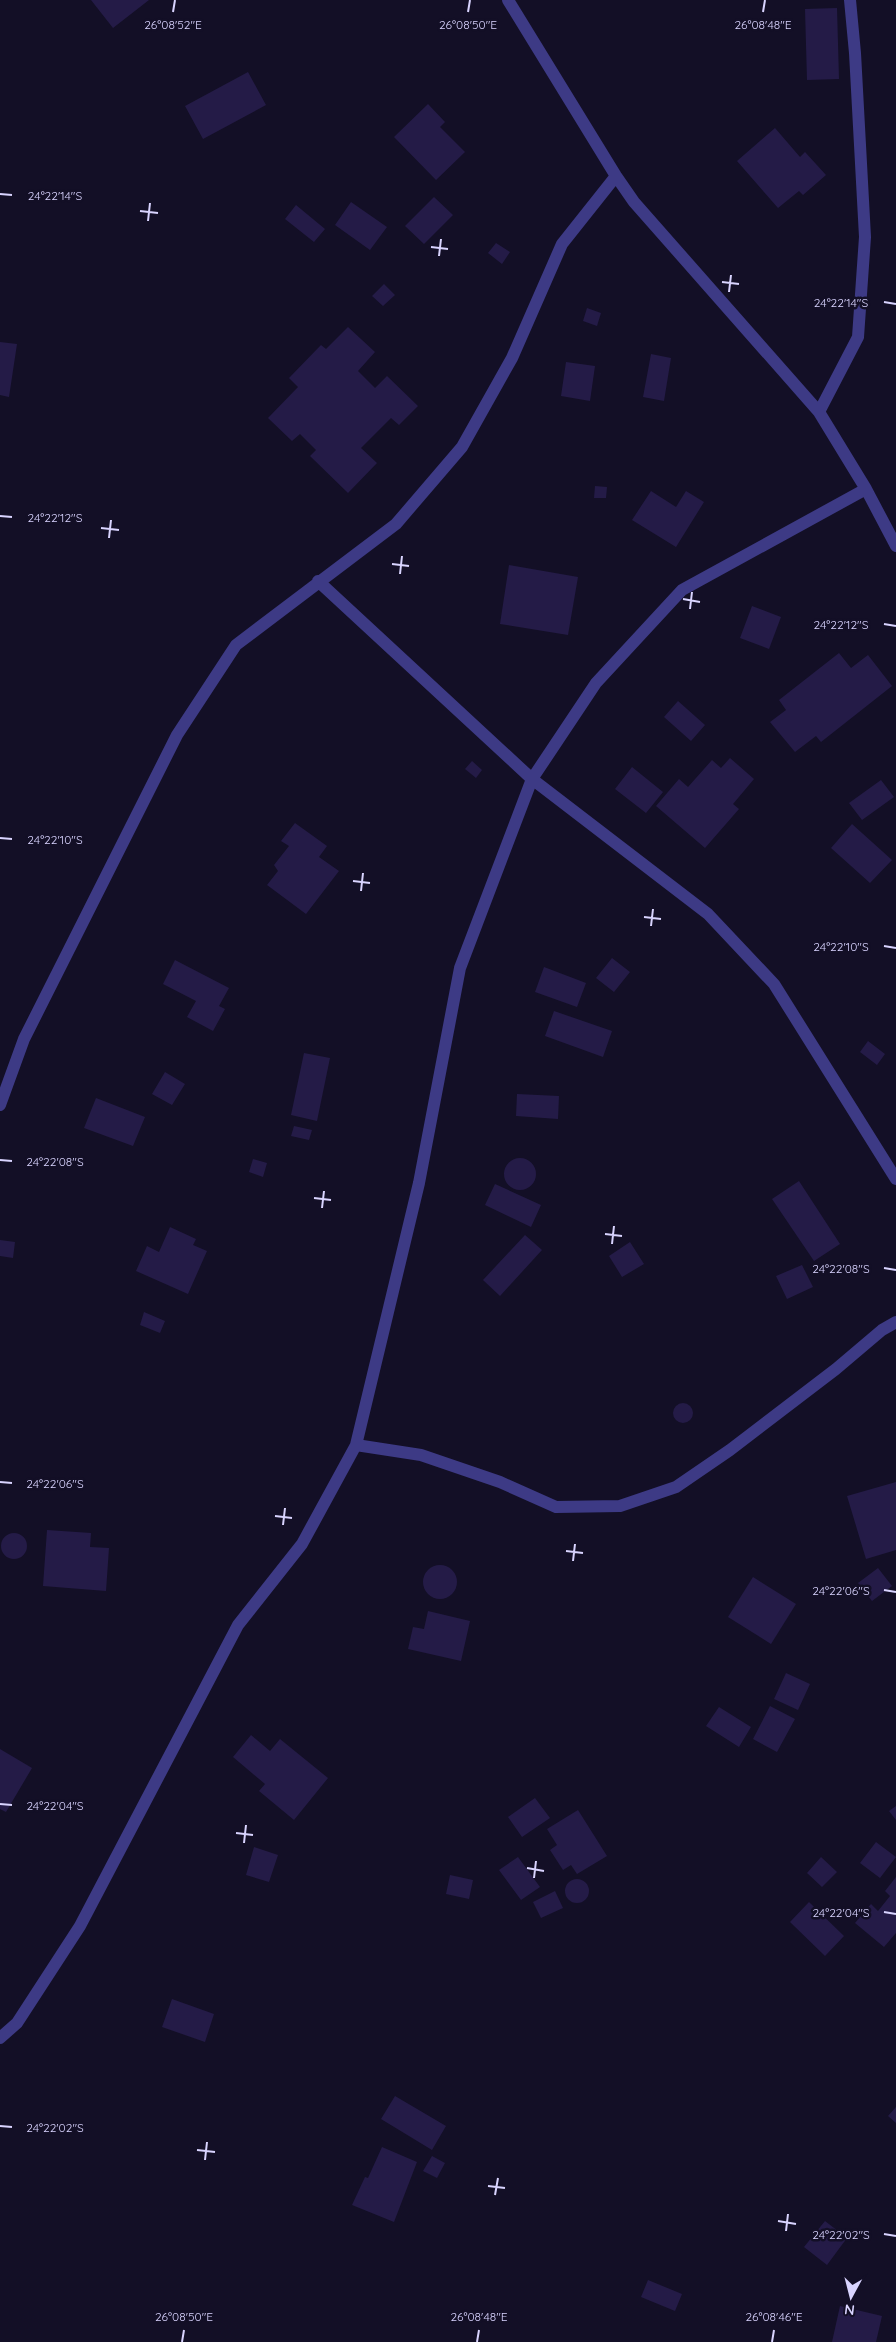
<svg xmlns="http://www.w3.org/2000/svg" width="896" height="2342" font-family="Quicksand,sans-serif">
	<style>
		.building { fill: #241b47 }
		.lines { fill: none; stroke-linecap: round; stroke-linejoin: round }
		.street { stroke: #3d3a85; stroke-width: 12 }
		.ticks { fill: none; stroke: #d9d4ff; stroke-width: 2 }
		.ticks-label { font-size: 12px; text-anchor: middle; fill: #d9d4ff; stroke: #130f26; stroke-width: 5; stroke-linejoin: round; paint-order: stroke }
	</style>
	<rect width="100%" height="100%" fill="#130f26"/>
	<path class="building" d="M91 0H149L113 28Z
		M837 8 839 79 807 80 805 9Z
		M248 72 266 105 203 139 185 106Z
		M428 104 445 122 440 127 465 152 436 180 394 137Z
		M775 128 800 157 805 152 826 175 803 195 799 191 778 208 737 161Z
		M434 197 453 215 424 244 405 226Z
		M351 202 387 227 370 250 335 225Z
		M296 205 325 229 314 242 285 219Z
		M496 243 510 252 502 264 488 253Z
		M384 284 395 295 383 306 372 296Z
		M587 308 601 313 597 326 583 321Z
		M348 327 375 352 358 371 375 388 387 376 418 406 399 425 391 418 361 448 377 463 348 493 310 456 316 450 300 434 292 441 268 418 298 387 289 378 321 345 326 349Z
		M0 342 17 344 9 397 0 395Z
		M651 354 671 358 664 401 643 397Z
		M566 362 595 366 590 401 561 396Z
		M595 486 607 487 606 498H594Z
		M651 491 676 507 686 491 704 502 676 547 632 520Z
		M509 565 578 577 568 635 500 624Z
		M752 606 781 617 769 649 740 638Z
		M839 653 851 668 868 655 892 686 821 742 816 736 795 752 770 722 786 710 779 700Z
		M678 701 705 725 691 741 664 717Z
		M730 758 754 779 733 804 739 809 705 848 656 806 679 779 688 787 712 760 721 768Z
		M472 761 482 770 476 778 465 769Z
		M632 767 663 792 646 813 615 789Z
		M881 780 894 797 862 820 849 803Z
		M295 823 327 846 319 857 339 871 306 914 267 885 278 871 274 865 289 846 281 841Z
		M852 824 892 860 870 883 831 848Z
		M612 958 630 972 614 992 596 978Z
		M175 960 229 988 219 1006 225 1009 213 1031 187 1017 196 1001 163 984Z
		M544 967 586 983 577 1007 535 992Z
		M554 1011 612 1031 603 1057 545 1036Z
		M868 1041 885 1054 877 1065 860 1052Z
		M304 1053 330 1058 317 1121 291 1115Z
		M165 1072 185 1084 172 1105 152 1094Z
		M517 1094 559 1096 558 1119 516 1116Z
		M96 1098 145 1117 133 1146 84 1128Z
		M294 1126 312 1130 309 1140 291 1136Z
		M504 1174a16 16 0 1 1 32 0a16 16 0 1 1-32 0Z
		M253 1159 267 1163 263 1177 249 1172Z
		M799 1181 840 1244 814 1261 772 1199Z
		M495 1184 541 1205 531 1227 485 1205Z
		M170 1227 196 1239 193 1245 207 1251 188 1294 136 1271 147 1246 159 1252Z
		M525 1235 542 1250 500 1296 483 1280Z
		M0 1240 15 1242 13 1258 0 1256Z
		M630 1242 644 1264 622 1277 609 1256Z
		M802 1265 813 1287 787 1299 776 1276Z
		M144 1312 165 1321 160 1333 140 1325Z
		M673 1413a10 10 0 1 1 20 0a10 10 0 1 1-20 0Z
		M896 1482V1550L866 1559 847 1496Z
		M47 1530 91 1533 90 1547 109 1548 106 1591 43 1586Z
		M1 1546a13 13 0 1 1 26 0a13 13 0 1 1-26 0Z
		M423 1582a17 17 0 1 1 34 0a17 17 0 1 1-34 0Z
		M878 1568 892 1586 872 1601 858 1583Z
		M753 1577 796 1604 771 1644 728 1617Z
		M428 1611 470 1621 461 1661 408 1649 413 1627 424 1629Z
		M786 1673 810 1684 798 1710 774 1699Z
		M770 1706 795 1719 777 1752 753 1739Z
		M719 1707 751 1727 739 1747 706 1726Z
		M251 1735 270 1751 280 1739 328 1778 294 1820 259 1791 265 1784 233 1757Z
		M0 1749 32 1768 6 1812 0 1809Z
		M535 1798 550 1818 522 1837 508 1817Z
		M896 1806V1820L889 1811Z
		M578 1810 607 1856 577 1874 571 1865 563 1870 550 1850 557 1845 547 1829Z
		M876 1842 896 1857 880 1878 860 1863Z
		M254 1847 278 1855 269 1882 246 1875Z
		M518 1857 540 1887 521 1900 499 1870Z
		M821 1857 837 1872 822 1887 807 1873Z
		M450 1875 473 1880 469 1899 446 1894Z
		M896 1877V1933L884 1947 855 1923 871 1904 878 1911 890 1896 885 1891Z
		M565 1891a12 12 0 1 1 24 0a12 12 0 1 1-24 0Z
		M555 1891 563 1908 541 1918 533 1902Z
		M809 1902 844 1936 825 1956 790 1922Z
		M172 1999 214 2014 205 2042 162 2027Z
		M395 2096 446 2126 432 2150 381 2119Z
		M896 2107V2123L888 2116Z
		M382 2147 417 2162 394 2222 352 2205 365 2177 368 2178Z
		M432 2156 445 2163 437 2178 423 2171Z
		M825 2221 847 2238 827 2265 804 2247Z
		M648 2280 682 2294 675 2311 641 2297Z
		M840 2306 882 2316 876 2342H832Z"/>
	<g class="lines">
		<path class="street" d="M508 0 616 176 634 202 819 412 866 489 896 546
			M819 412 858 337 865 237 855 53 850 0
			M318 581 532 779 708 914 774 984 896 1179
			M0 1105 24 1039 177 735 236 645 396 524 462 447 512 358 562 244 616 176
			M356 1445 421 1455 500 1482 556 1507 620 1506 676 1487 730 1450 836 1369 882 1330 896 1322
			M0 2038 17 2023 80 1926 238 1625 302 1544 356 1445 419 1183 460 968 532 779 596 683 682 590 866 489"/>
	</g>
	<path class="ticks" d="M173 12 175 0M468 12 470 0M763 12 765 0M0 194 12 195M140 211 158 213M148 221 150 203M431 247 448 249M439 256 441 239M722 282 739 284M729 292 731 275M884 302 896 304M0 516 12 517M101 528 119 530M109 538 111 520M392 564 409 566M400 574 402 556M683 599 700 602M690 609 692 592M884 624 896 626M0 838 12 839M353 881 370 883M361 891 363 873M644 917 661 919M651 926 653 909M884 946 896 948M0 1160 12 1161M314 1198 331 1200M322 1208 324 1191M605 1234 622 1236M612 1244 614 1226M884 1268 896 1270M0 1482 12 1483M275 1516 292 1518M283 1525 285 1508M566 1551 583 1553M573 1561 575 1544M884 1590 896 1592M0 1804 12 1805M236 1833 253 1835M244 1843 246 1825M527 1868 544 1871M534 1878 536 1861M884 1912 896 1914M0 2126 12 2127M197 2150 215 2152M205 2160 207 2142M488 2186 505 2188M495 2195 498 2178M778 2221 796 2224M786 2231 788 2214M884 2234 896 2236M182 2342 184 2330M477 2342 479 2330M772 2342 774 2330"/>
	<g class="ticks-label">
		<text x="173" y="29">26°08'52"E</text>
		<text x="468" y="29">26°08'50"E</text>
		<text x="763" y="29">26°08'48"E</text>
		<text x="55" y="200">24°22'14"S</text>
		<text x="841" y="307">24°22'14"S</text>
		<text x="55" y="522">24°22'12"S</text>
		<text x="841" y="629">24°22'12"S</text>
		<text x="55" y="844">24°22'10"S</text>
		<text x="841" y="951">24°22'10"S</text>
		<text x="55" y="1166">24°22'08"S</text>
		<text x="841" y="1273">24°22'08"S</text>
		<text x="55" y="1488">24°22'06"S</text>
		<text x="841" y="1595">24°22'06"S</text>
		<text x="55" y="1810">24°22'04"S</text>
		<text x="841" y="1917">24°22'04"S</text>
		<text x="55" y="2132">24°22'02"S</text>
		<text x="841" y="2239">24°22'02"S</text>
		<text x="184" y="2321">26°08'50"E</text>
		<text x="479" y="2321">26°08'48"E</text>
		<text x="774" y="2321">26°08'46"E</text>
	</g>
	<g transform="translate(851 2297) rotate(187)" stroke="#130f26" stroke-width="4" paint-order="stroke">
	<path d="M0-4L9 19L0 12L-9 19Z" fill="#d9d4ff"/>
	<text y="-8" font-size="14" font-weight="bold" text-anchor="middle" fill="#d9d4ff">N</text>
	</g>
</svg>
